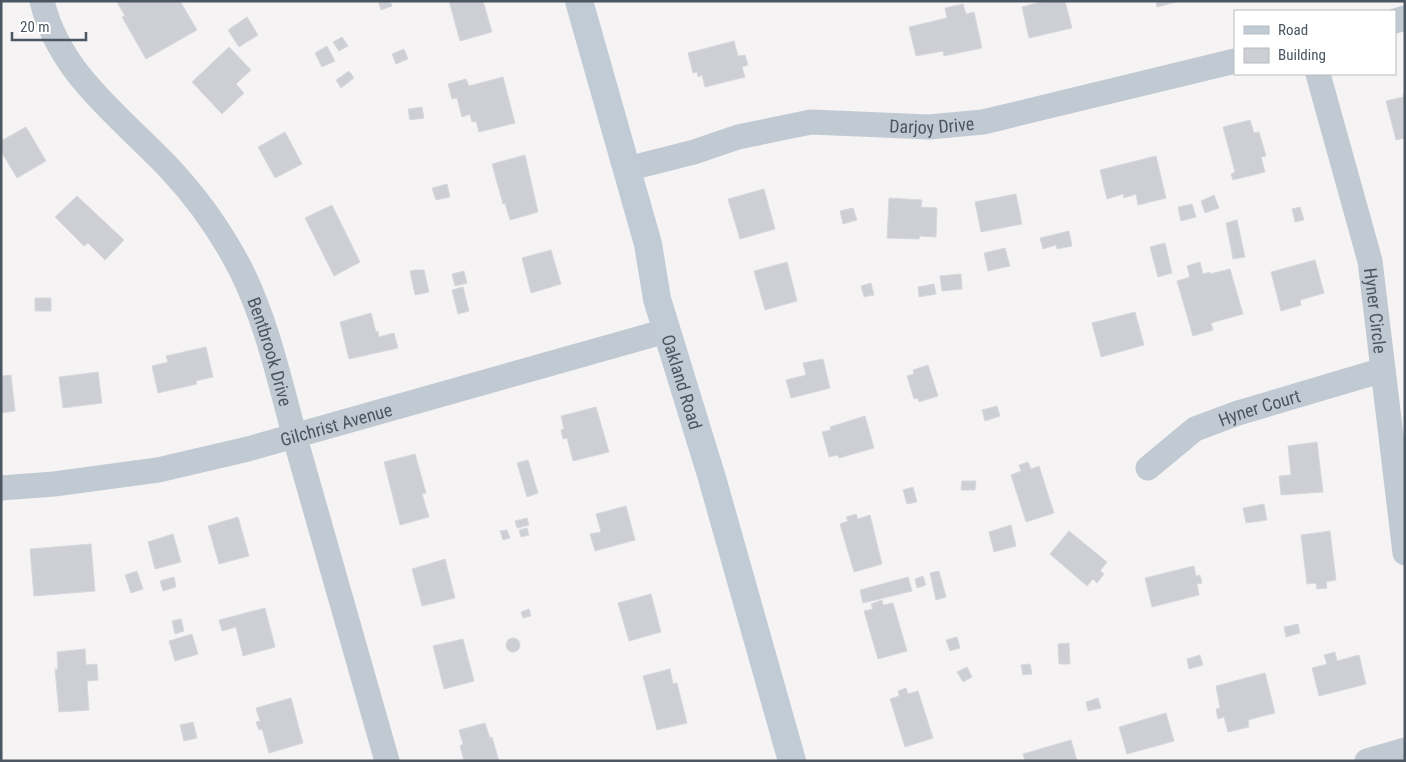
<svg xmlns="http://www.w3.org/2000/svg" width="1406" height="762" font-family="'Roboto Condensed',sans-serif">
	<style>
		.building { fill: #cdcfd5; stroke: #d7d9de }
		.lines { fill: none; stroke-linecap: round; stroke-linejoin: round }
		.street { stroke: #c1cad2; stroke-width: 25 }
		.secondary { stroke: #c1cbd6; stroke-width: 28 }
		.labels { text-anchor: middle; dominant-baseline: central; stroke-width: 4.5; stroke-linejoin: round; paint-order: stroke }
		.street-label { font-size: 18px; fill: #4a5661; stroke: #fff }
	</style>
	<rect width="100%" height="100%" fill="#f5f3f3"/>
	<path class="building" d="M119 1H180L197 30 146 59 122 17 125 16 117 2Z
		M378 1H390L392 6 381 10Z
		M449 1H483L492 32 460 41Z
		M1044 1H1065L1072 28 1029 38 1022 7Z
		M1156 1H1180L1157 7Z
		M963 4 966 14 974 12 982 48 944 56 943 51 916 56 909 27 947 18 945 8Z
		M247 17 258 35 239 47 228 30Z
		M342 37 348 46 339 51 333 42Z
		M734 41 738 56 745 55 748 65 742 67 745 77 705 87 702 75 698 77 697 72 693 73 688 53Z
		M327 46 335 61 322 67 315 53Z
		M229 47 251 70 236 84 244 93 222 114 192 82Z
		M404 49 408 59 396 64 392 54Z
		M349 71 354 78 341 88 336 80Z
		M503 77 515 123 479 132 476 121 472 122 470 114 462 117 457 98 452 99 448 84 466 79 469 86Z
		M1403 94H1405V138L1396 140 1386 101 1403 97Z
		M422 107 424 118 410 120 408 109Z
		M1250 120 1254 133 1259 132 1266 156 1261 157 1265 172 1233 180 1231 174 1235 172 1223 127Z
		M26 127 46 161 17 178 1 151V141Z
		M285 132 302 164 275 178 258 147Z
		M525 155 538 212 510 220 505 203 503 204 492 164Z
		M1156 156 1166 198 1138 205 1136 194 1124 198 1123 194 1107 199 1100 170Z
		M447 184 450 197 436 200 432 188Z
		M764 189 775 229 740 239 728 199Z
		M1016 194 1022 224 981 232 975 202Z
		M1214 195 1219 208 1205 213 1201 201Z
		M77 196 124 240 105 260 88 243 84 246 55 217Z
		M889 198 922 200 921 207 937 208 936 237 920 236 919 239 887 238Z
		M1192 204 1196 217 1181 221 1178 207Z
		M332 205 360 262 334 276 305 218Z
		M1300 207 1304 220 1295 222 1292 209Z
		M853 208 857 220 843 224 840 211Z
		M1237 220 1245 257 1233 259 1226 223Z
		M1069 231 1072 246 1057 249 1056 245 1043 249 1040 238Z
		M1165 243 1172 273 1158 277 1150 247Z
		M1005 248 1010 266 988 271 984 253Z
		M551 250 561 284 531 293 522 258Z
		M1315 260 1324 293 1300 300 1301 305 1281 311 1271 272Z
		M787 262 797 301 765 310 754 271Z
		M1200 262 1203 274 1210 272V274L1230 269 1243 314 1211 323 1213 330 1193 336 1177 281 1190 277 1187 266Z
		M415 270H424L429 292 415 295 410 271Z
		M464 271 467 283 455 286 452 274Z
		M961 274 962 289 942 291 940 276Z
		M871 283 874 295 864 297 861 286Z
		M934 284 936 294 919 297 918 287Z
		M463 287 469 311 458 314 452 290Z
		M35 298H51V311H35Z
		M1135 312 1144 345 1101 357 1092 323Z
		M371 313 376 332 378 331 379 337 394 333 398 348 349 359 340 322Z
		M206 347 213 377 196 381 197 384 158 393 152 366 168 362 166 356Z
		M823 359 830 388 791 398 786 380 806 375 803 363Z
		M928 365 938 396 919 402 918 398 914 399 907 376 914 374 913 370Z
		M98 372 102 403 63 408 59 377Z
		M11 375 15 411 1 413V376Z
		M997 406 1000 416 985 421 982 410Z
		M596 407 609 452 573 461 567 438 563 439 561 430 564 429 561 416Z
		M865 416 874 448 839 458 838 455 829 457 822 432 831 430 830 427Z
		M1317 442 1323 492 1281 495 1279 476 1291 475 1288 446Z
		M415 454 426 493 422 494 429 517 400 525 384 462Z
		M528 460 538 493 527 497 517 463Z
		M1028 462 1031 469 1039 466 1054 513 1026 522 1011 475 1021 471 1019 465Z
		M962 481H976L975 490H961Z
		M913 487 917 502 907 504 903 490Z
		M1264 504 1267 520 1246 523 1243 508Z
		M626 506 635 540 595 551 590 534 601 532 596 514Z
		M856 514 858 519 870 515 882 564 854 572 840 524 848 521 846 517Z
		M238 517 249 556 219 564 208 526Z
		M527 518 529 525 517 528 515 521Z
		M1011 525 1016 546 994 552 989 532Z
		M527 528 529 535 521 537 519 530Z
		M507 530 510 538 503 540 500 531Z
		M1069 531 1107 562 1100 571 1104 574 1097 583 1093 579 1087 586 1050 554Z
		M1330 531 1336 580 1326 582 1327 588 1317 589 1316 583 1307 584 1301 535Z
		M173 534 181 562 155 569 148 542Z
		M91 544 95 591 34 596 30 549Z
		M445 559 455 598 422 606 412 569Z
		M1194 566 1196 576 1200 575 1202 583 1197 584 1199 595 1152 607 1145 578Z
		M137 571 143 589 131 593 125 575Z
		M939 571 946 597 936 600 930 573Z
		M923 576 926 585 917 588 915 579Z
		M174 577 176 587 163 591 160 581Z
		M908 577 912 591 863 603 860 590Z
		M651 594 661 632 629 641 618 603Z
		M882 600 883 605 893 603 907 651 878 659 864 611 873 609 871 604Z
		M265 608 275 647 243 656 236 627 222 631 219 620Z
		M529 609 531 616 523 618 521 612Z
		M181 619 184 631 175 634 172 621Z
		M1298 624 1300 633 1286 637 1284 627Z
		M192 634 198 654 175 661 169 641Z
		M957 637 960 648 950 651 946 640Z
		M506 645a7 7 0 1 1 14 0a7 7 0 1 1-14 0Z
		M463 639 474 681 444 689 433 646Z
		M1069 643 1070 664H1059L1058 644Z
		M85 649 86 665 97 664 98 680 87 681 89 710 59 712 55 669H58L57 652Z
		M1335 652 1337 661 1359 655 1366 684 1319 696 1312 668 1327 664 1324 655Z
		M1200 655 1203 665 1189 669 1187 659Z
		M1030 664 1032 674 1023 675 1021 665Z
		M967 667 972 677 963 682 957 672Z
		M670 669 673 684 677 683 687 723 657 730 643 676Z
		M1265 673 1275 713 1248 720 1249 727 1228 732 1224 717 1218 719 1216 709 1220 708 1216 686Z
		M906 688 908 694 918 691 933 738 905 747 890 699 899 696 898 691Z
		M291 698 303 743 269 753 262 729 259 730 256 722 260 721 256 708Z
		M1098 698 1101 708 1088 711 1086 702Z
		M1166 713 1174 741 1127 754 1119 727Z
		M193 722 197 738 184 741 180 725Z
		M485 723 490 738 492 737 499 761H464L460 746 463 744 459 730Z
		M1071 740 1077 761H1025L1023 754Z"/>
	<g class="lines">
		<g class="street">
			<path id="s1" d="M42 1C59 74 121 117 170 169 198 199 222 233 241 270 269 326 282 392 299 452 328 555 358 658 387 761"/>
			<path d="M1395 21 1405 18"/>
			<path id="s2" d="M1318 74 1370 261 1405 553"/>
			<path id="s3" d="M627 169 694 152 738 137 811 122 929 127 983 122 1235 61"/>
			<path id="s4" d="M1148 468 1195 429 1238 413 1383 370"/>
			<path id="s5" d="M1 488 54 484 158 470 248 449 666 331"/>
			<path d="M1367 761 1405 750"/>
		</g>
		<path class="secondary" id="s6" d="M579 1 648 244 657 299 712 478 792 761"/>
	</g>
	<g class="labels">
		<g class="street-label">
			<text stroke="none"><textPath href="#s3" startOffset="311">Darjoy Drive</textPath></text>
			<text stroke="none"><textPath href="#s2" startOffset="244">Hyner Circle</textPath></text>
			<text stroke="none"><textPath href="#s1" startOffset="425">Bentbrook Drive</textPath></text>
			<text stroke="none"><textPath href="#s6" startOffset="395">Oakland Road</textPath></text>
			<text stroke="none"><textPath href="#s4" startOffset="129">Hyner Court</textPath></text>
			<text stroke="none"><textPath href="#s5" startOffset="342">Gilchrist Avenue</textPath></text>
		</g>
	</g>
	<rect width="1406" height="762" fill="none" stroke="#4a5661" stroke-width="5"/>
	<rect x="1234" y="10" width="162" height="65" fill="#ffffff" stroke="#b7bbc0"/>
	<rect x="1244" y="26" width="25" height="8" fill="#c1cbd6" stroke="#b7bbc0"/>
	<text x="1278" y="35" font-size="15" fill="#4a5661">Road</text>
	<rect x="1244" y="48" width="25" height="15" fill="#cdcfd5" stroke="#b7bbc0"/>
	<text x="1278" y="60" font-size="15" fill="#4a5661">Building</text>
	<path d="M12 32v8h74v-8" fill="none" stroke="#4a5661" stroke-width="2.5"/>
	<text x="20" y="32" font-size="15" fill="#4a5661" stroke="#ffffff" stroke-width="4" paint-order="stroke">20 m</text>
</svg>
